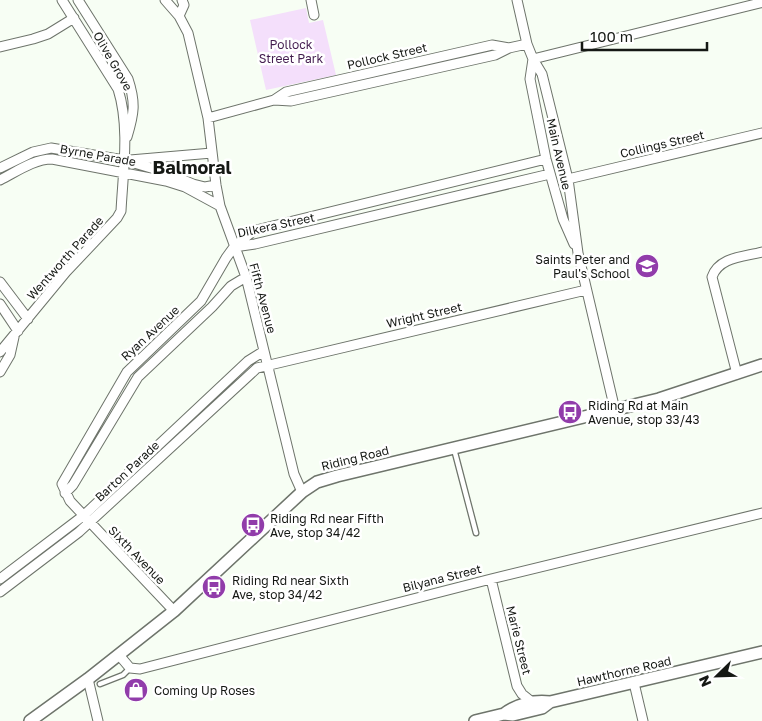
<svg xmlns="http://www.w3.org/2000/svg" width="762" height="721" font-family="'Golos Text',sans-serif">
	<style>
		.green { fill: #f4dffb }
		.lines { fill: none; stroke-linecap: round; stroke-linejoin: round }
		.lane-casing { stroke: #6e746b; stroke-width: 7 }
		.street-casing { stroke: #6e746b; stroke-width: 11 }
		.secondary-casing { stroke: #6e746b; stroke-width: 14 }
		.lane { stroke: #fff; stroke-width: 4.5 }
		.street { stroke: #fff; stroke-width: 9 }
		.secondary { stroke: #fff; stroke-width: 11 }
		.labels { text-anchor: middle; dominant-baseline: central; stroke-width: 5; stroke-linejoin: round; paint-order: stroke }
		.park-label { font-size: 12px; fill: #431c4f; stroke: #fff }
		.street-label { font-size: 12px; fill: #151814; stroke: #fff }
		.poi-label { font-size: 12px; fill: #151814; stroke: #fff; text-anchor: start }
		.district-label { font-size: 18px; font-weight: bold; fill: #151814; stroke: #fff }
	</style>
	<rect width="100%" height="100%" fill="#f7fef4"/>
	<path class="green" d="M306 8 309 23 323 20 336 75 266 90 250 20Z"/>
	<g class="lines">
		<g class="lane-casing">
			<path id="lane" d="M454 449 476 533
				M100 684 123 675 130 668"/>
		</g>
		<g class="street-casing">
			<path id="street" d="M78 0 128 79C136 103 134 114 127 137
				M165 0 179 16 188 33 208 118 216 185 220 206 246 277 294 474 302 492
				M311 0 314 15
				M517 0 527 44 533 59 542 74 568 179 578 253 615 410
				M179 16 184 5 182 0
				M0 47 33 39 48 34 74 18
				M533 59 760 3
				M533 59 530 79 546 159 563 219 574 244
				M274 100 286 92 492 45 509 48
				M208 118 274 100 291 101 495 55 509 48 527 44
				M130 160 212 153
				M0 168 33 152 51 148 124 160 161 171 193 184 205 187 216 185
				M568 179 762 133
				M0 180C16 172 34 159 52 159L166 181 185 187 220 206
				M234 247 255 244 550 174
				M0 282 28 319
				M0 304 18 331
				M0 352 66 272 117 218 121 211C123 172 130 127 118 89L62 0
				M0 372 10 355 14 337
				M737 374 712 277C719 257 743 257 762 252
				M65 493 73 485 138 377 212 307 231 286 246 277
				M0 579 83 516 248 361 264 351
				M491 579 517 686 522 694 532 702
				M0 592 79 532 257 368 586 290
				M174 611 70 501 62 484 127 372 201 301 226 258 234 247 253 231 546 159
				M119 655 130 668 140 669 491 579 762 513
				M88 679 98 721
				M634 683 643 721"/>
		</g>
		<g class="secondary-casing">
			<path id="secondary" d="M504 714C517 704 534 700 550 702L762 652
				M30 721 88 679 174 611 302 492 317 482 337 476 659 399 762 365
				M475 721 504 714 513 715 542 708 550 702"/>
		</g>
		<use href="#lane" class="lane"/>
		<use href="#street" class="street"/>
		<use href="#secondary" class="secondary"/>
	</g>
	<defs>
		<g id="school-disc" transform="scale(1.25)"><circle r="9.5" fill="#913caa" stroke="#fff"/><path d="M0-5L7-2L0 1L-7-2ZM-4 1L0 2.5L4 1V4Q0 6-4 4Z" fill="#fff"/></g>
		<g id="bus-disc" transform="scale(1.25)"><circle r="9.5" fill="#913caa" stroke="#fff"/><path d="M-5-6H5V4H4V6H2V4H-2V6H-4V4H-5ZM-3.5-4V0h7V-4ZM-3.5 1.2v1.5H-2V1.2ZM2 1.2v1.5H3.5V1.2Z" fill="#fff"/></g>
		<g id="shop-disc" transform="scale(1.25)"><circle r="9.5" fill="#913caa" stroke="#fff"/><path d="M-5-2.5h2.3a2.7 3.5 0 0 1 5.4 0H5L5.5 6h-11ZM-1.5-2.5h3a1.5 2.3 0 0 0-3 0Z" fill="#fff"/></g>
	</defs>
	<g fill-rule="evenodd">
		<use href="#school-disc" x="647" y="266"/>
		<use href="#bus-disc" x="570" y="412"/>
		<use href="#bus-disc" x="253" y="525"/>
		<use href="#bus-disc" x="214" y="587"/>
		<use href="#shop-disc" x="136" y="690"/>
	</g>
	<g class="labels">
		<g class="park-label">
			<text x="291" y="44">Pollock<tspan x="291" dy="14">Street Park</tspan></text>
		</g>
		<g class="street-label">
			<text transform="translate(387 56) rotate(-13)">Pollock Street</text>
			<text transform="translate(113 61) rotate(60)">Olive Grove</text>
			<text transform="translate(662 144) rotate(-13)">Collings Street</text>
			<text transform="translate(559 154) rotate(77)">Main Avenue</text>
			<text transform="translate(98 155) rotate(10)">Byrne Parade</text>
			<text transform="translate(276 225) rotate(-12)">Dilkera Street</text>
			<text transform="translate(65 258) rotate(-48)">Wentworth Parade</text>
			<text transform="translate(263 298) rotate(75)">Fifth Avenue</text>
			<text transform="translate(424 315) rotate(-13)">Wright Street</text>
			<text transform="translate(150 333) rotate(-43)">Ryan Avenue</text>
			<text transform="translate(355 458) rotate(-14)">Riding Road</text>
			<text transform="translate(127 471) rotate(-43)">Barton Parade</text>
			<text transform="translate(137 555) rotate(46)">Sixth Avenue</text>
			<text transform="translate(442 578) rotate(-14)">Bilyana Street</text>
			<text transform="translate(519 640) rotate(76)">Marie Street</text>
			<text transform="translate(624 671) rotate(-13)">Hawthorne Road</text>
		</g>
		<g class="poi-label">
			<text x="630" y="259" text-anchor="end">Saints Peter and<tspan x="630" dy="14">Paul's School</tspan></text>
			<text x="588" y="405">Riding Rd at Main<tspan x="588" dy="14">Avenue, stop 33/43</tspan></text>
			<text x="270" y="518">Riding Rd near Fifth<tspan x="270" dy="14">Ave, stop 34/42</tspan></text>
			<text x="232" y="580">Riding Rd near Sixth<tspan x="232" dy="14">Ave, stop 34/42</tspan></text>
			<text x="154" y="690">Coming Up Roses</text>
		</g>
		<g class="district-label">
			<text x="192" y="167">Balmoral</text>
		</g>
	</g>
	<g transform="translate(717 676) rotate(247)" stroke="#ffffff" stroke-width="4" paint-order="stroke">
	<path d="M0-4L9 19L0 12L-9 19Z" fill="#151814"/>
	<text y="-8" font-size="14" font-weight="bold" text-anchor="middle" fill="#151814">N</text>
	</g>
	<path d="M582 42v8h125v-8" fill="none" stroke="#151814" stroke-width="2.5"/>
	<text x="590" y="42" font-size="15" fill="#151814" stroke="#ffffff" stroke-width="4" paint-order="stroke">100 m</text>
</svg>
